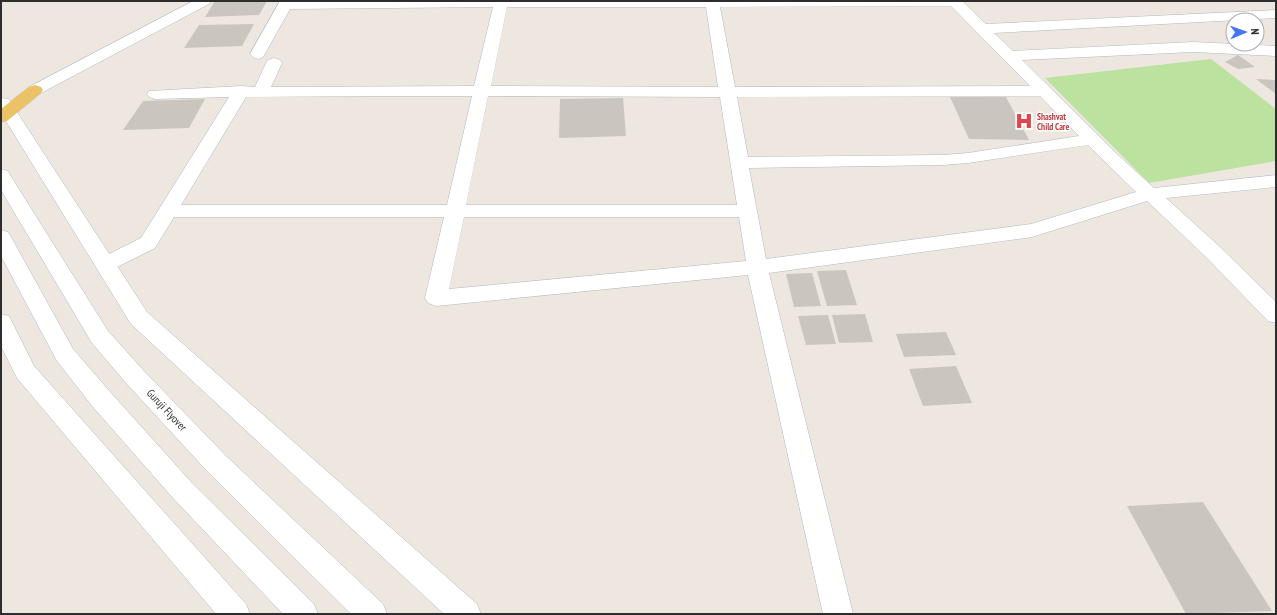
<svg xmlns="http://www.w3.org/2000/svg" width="1277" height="615" font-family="'PT Sans Narrow',sans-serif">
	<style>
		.green { fill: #bbe29f }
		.building { fill: #cac5be }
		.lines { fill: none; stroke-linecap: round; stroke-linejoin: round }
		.minor-casing { stroke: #b3b7c0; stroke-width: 1 }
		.tertiary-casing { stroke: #b3b7c0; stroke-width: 1 }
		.secondary-casing { stroke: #b3b7c0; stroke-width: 1 }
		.primary-casing { stroke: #c8c8c8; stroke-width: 1 }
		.minor { fill: #fff; fill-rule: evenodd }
		.tertiary { fill: #fff; fill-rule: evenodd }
		.secondary { fill: #fff; fill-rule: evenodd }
		.primary { fill: #ecc267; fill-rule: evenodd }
		.labels { text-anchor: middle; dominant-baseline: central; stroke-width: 3; stroke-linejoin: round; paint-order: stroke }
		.far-health-label { font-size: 9px; font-weight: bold; fill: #be3a42; stroke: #fff; text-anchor: start }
		.street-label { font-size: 11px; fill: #2d2d2d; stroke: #fff }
	</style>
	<rect width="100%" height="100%" fill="#eee7e0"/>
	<path class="green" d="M1211 59 1276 109V161L1149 183 1045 78Z"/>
	<path class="building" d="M215 1H267L259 15 205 17Z
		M254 24 242 46 184 48 199 25Z
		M1238 55 1255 67 1238 69 1225 62Z
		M1256 79 1276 80V94Z
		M950 97H1006L1029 140 969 139Z
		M623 98 626 136 559 138 560 99Z
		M205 99 189 128 123 130 143 101Z
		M846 270 857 305 827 306 817 271Z
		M812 273 821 306 794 307 786 274Z
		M865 314 873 342 839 343 832 315Z
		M828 315 836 344 806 345 798 316Z
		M946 332 956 355 904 357 896 334Z
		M956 366 972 403 923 406 909 369Z
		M1203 502 1272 611 1186 614 1127 506Z"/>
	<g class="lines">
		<g class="minor-casing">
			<path id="minor" d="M280 1H962L986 24 1276 10V18L994 33 1013 51 1193 42 1276 46V56L1193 52 1022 60 1119 156 1154 188 1276 175V187L1166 198 1220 247 1276 302V323L1268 321 1206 257 1147 201 1032 237 769 273 853 614H823L748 275 436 306 428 303 425 298 444 217H174L155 248 113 269 106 271 99 269 96 264 99 259 141 238 229 97 155 99 149 97 147 94 149 91 241 86 255 87 266 63 268 60 274 58 280 60 282 63 271 87 474 86 493 7 290 9 263 57 258 59 253 57 250 54ZM951 6 1030 86 735 87 720 7ZM507 7H706L718 87 491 86ZM370 96H472L447 205H181L246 97ZM488 96 720 97 737 205H466ZM1040 96 1079 136 968 153 943 155 748 157 737 97ZM1088 145 1136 192 1031 224 766 259 749 168 943 165 968 163ZM464 217H739L746 261 449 289Z"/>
		</g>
		<g class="tertiary-casing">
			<path id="tertiary" d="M193 1H211L209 4 41 93 35 95 29 93 27 90 29 87Z
				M1 98 9 99 11 103 147 312 477 604 481 614H444L131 324 1 113Z
				M1 314 9 316 34 366 246 604 250 614H216L17 378 1 346Z"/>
		</g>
		<g class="secondary-casing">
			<path id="secondary" d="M1 169 8 171 10 175 108 331 143 370 226 456 383 604 387 614H351L208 472 127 384 92 343 1 190Z
				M1 230 8 232 11 237 73 349 111 393 191 482 314 604 318 614H283L173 498 93 407 57 361 1 256Z"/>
		</g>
		<g class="primary-casing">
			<path id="primary" d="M35 85 41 87 43 90 41 93 7 121 1 122V109L29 87Z"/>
		</g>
		<use href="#minor" class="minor"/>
		<use href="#tertiary" class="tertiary"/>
		<use href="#secondary" class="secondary"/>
		<use href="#primary" class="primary"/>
	</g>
	<defs>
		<g id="hospital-bare" transform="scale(1.38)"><path d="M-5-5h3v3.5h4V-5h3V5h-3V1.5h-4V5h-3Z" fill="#e0444e" stroke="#fff" stroke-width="2.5" paint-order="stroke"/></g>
	</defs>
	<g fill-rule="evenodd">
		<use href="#hospital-bare" x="1024" y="121"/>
	</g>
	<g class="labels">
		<g class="far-health-label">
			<text x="1037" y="116">Shashvat<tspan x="1037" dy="10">Child Care</tspan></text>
		</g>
		<g class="street-label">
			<text transform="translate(167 410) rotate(47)">Guruji Flyover</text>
		</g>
	</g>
	<rect width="1277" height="615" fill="none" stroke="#2d2d2d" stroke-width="4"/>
	<g transform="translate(1245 32) rotate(88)"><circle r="19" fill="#ffffff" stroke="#ababab"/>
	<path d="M0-3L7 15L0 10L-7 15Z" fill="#4875f3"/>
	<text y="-6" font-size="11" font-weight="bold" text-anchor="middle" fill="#2d2d2d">N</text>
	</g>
</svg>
